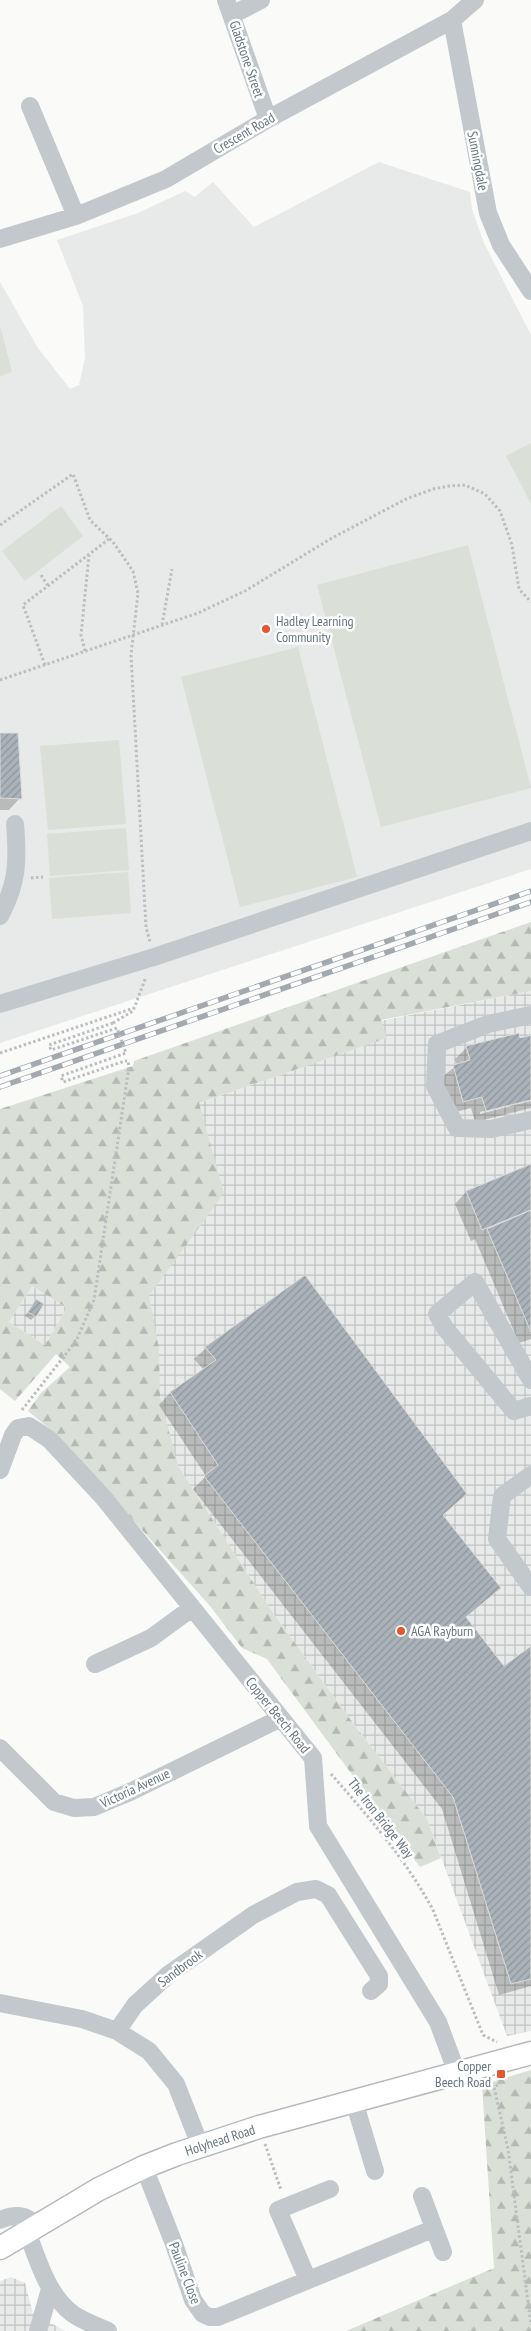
<svg xmlns="http://www.w3.org/2000/svg" width="531" height="2331" font-family="'PT Sans Narrow',sans-serif">
	<style>
		.built { fill: #e8e9e9 }
		.industrial { fill: url(#industrial-grid) }
		.forest { fill: url(#forest-firs); fill-rule: evenodd }
		.garden { fill: #dadfd7 }
		.shadow { fill: #0003 }
		.building { fill: url(#building-hatch); stroke: #dcdcda }
		.lines { fill: none; stroke-linecap: round; stroke-linejoin: round }
		.major-casing { stroke: #b5babe; stroke-width: 25 }
		.path { stroke: #bbbfc2; stroke-width: 3; stroke-dasharray: 2.5 2.5; stroke-linecap: butt }
		.minor { stroke: #c3c8cc; stroke-width: 18 }
		.major { stroke: #fff; stroke-width: 22 }
		.rail-casing { stroke: #a2aab0; stroke-width: 5.5 }
		.rail { stroke: #fff; stroke-width: 4; stroke-dasharray: 11; stroke-linecap: butt }
		.path-bridge { stroke: #bbbfc2; stroke-width: 3; stroke-dasharray: 2.5 2.5; stroke-linecap: butt }
		.poi-dot { fill: #e4572e; stroke: #fff; stroke-width: 2 }
		.labels { text-anchor: middle; dominant-baseline: central; stroke-width: 5; stroke-linejoin: round; paint-order: stroke }
		.street-label { font-size: 14px; fill: #657683; stroke: #fff }
		.poi-label { font-size: 14px; fill: #657683; stroke: #fff; text-anchor: start }
	</style>
	<defs>
		<pattern id="industrial-grid" width="8" height="8" patternUnits="userSpaceOnUse" patternTransform="scale(1.25)"><rect width="8" height="8" fill="#e8e9e9"/><path d="M0 4h8M4 0v8" fill="none" stroke="#c0c1c2"/></pattern>
		<pattern id="forest-firs" width="22" height="20" patternUnits="userSpaceOnUse" patternTransform="scale(1.25)"><rect width="22" height="20" fill="#dadfd7"/><path d="M5 1l3.5 6h-7zM16 11l3.5 6h-7z" fill="#b4b9b4"/></pattern>
		<pattern id="building-hatch" width="6" height="6" patternUnits="userSpaceOnUse" patternTransform="scale(1.25)"><rect width="6" height="6" fill="#aab3b9"/><path d="M-1 1l2-2M0 6l6-6M5 7l2-2" fill="none" stroke="#8e969c"/></pattern>
	</defs>
	<rect width="100%" height="100%" fill="#fafaf8"/>
	<path class="built" d="M379 162 470 192 472 209 484 243 531 335V869L0 1043V282L38 348 70 389 79 385 85 358 83 306 57 240 138 213 185 191 195 197 213 182 254 227Z"/>
	<path class="industrial" d="M531 991V2031L507 2036 427 1819 356 1727 273 1613 178 1466 107 1299 125 1129 386 1038 380 1021Z
		M32 1286 67 1308 45 1345 9 1322Z
		M11 2277 25 2283 33 2313 65 2331H0V2281Z"/>
	<path class="forest" d="M531 922V991L381 1020 387 1038 199 1103 224 1193 149 1296 159 1349 160 1397 178 1466 273 1613 356 1727 427 1819 441 1858 420 1867 267 1659 242 1648 210 1606 58 1436 28 1411 40 1394 70 1367 56 1354 15 1401 0 1389V1109L133 1066 134 1061ZM32 1286 67 1308 45 1345 9 1322Z
		M531 2070V2331H346L494 2268 482 2085Z"/>
	<path class="garden" d="M0 326 12 372 0 376Z
		M531 443V504L506 456Z
		M61 506 83 536 25 581 2 551Z
		M468 545 531 788 381 827 317 585Z
		M298 647 357 877 240 907 181 677Z
		M119 740 126 824 48 830 40 746Z
		M126 828 129 870 50 876 47 834Z
		M128 872 131 913 52 919 49 878Z"/>
	<path class="shadow" d="M0 734 20 798 9 810H0Z
		M531 1037V1098L480 1112V1114L531 1101V1108L475 1122 471 1108 452 1113 442 1077 457 1065 455 1059 467 1047Z
		M531 1165V1339L519 1343 475 1239 471 1241 455 1204 466 1192Z
		M304 1277 442 1516 500 1588 465 1618 503 1668 531 1647V1986L499 1995 442 1809 193 1489 206 1476 159 1405 170 1393 204 1370 194 1359 206 1348Z
		M33 1304 35 1316 31 1320 25 1316Z"/>
	<path class="building" d="M0 733H18L22 799 0 798Z
		M519 1033 520 1038 531 1035V1100L486 1111 482 1097 463 1102 453 1065 470 1060 466 1046Z
		M531 1164V1210L482 1230 466 1191Z
		M531 1210V1332L487 1229Z
		M305 1275 467 1494 443 1515 501 1588 466 1617 504 1666 531 1646V1979L511 1984 453 1797 204 1476 218 1465 170 1392 216 1360 205 1347Z
		M36 1299 44 1304 36 1317 28 1312Z"/>
	<g class="lines">
		<g class="major-casing">
			<path id="major" d="M0 2248 99 2189 144 2167 177 2154 259 2127 531 2053"/>
		</g>
		<path class="path" d="M0 525 73 474 90 520 113 542 133 571 138 593 131 655 146 927 150 942
			M41 575 48 586
			M162 625 172 569
			M85 651 81 635 89 555
			M45 665 23 605 109 539
			M0 680 198 613 245 591 332 538 406 499 433 489 449 486 465 485 485 494 500 511 512 545 519 589 531 602
			M31 878 43 877
			M113 1023 133 1011 146 977
			M0 1053 134 1008
			M22 1410 76 1341 94 1300 129 1067 128 1061H125
			M331 1774C368 1816 407 1861 433 1910L483 2035 497 2042
			M502 2082 494 2087 508 2149 531 2325
			M265 2144 281 2190"/>
		<path class="minor" d="M226 0 268 119
			M232 15 261 0
			M452 20 488 213 501 245 531 291
			M30 106 76 216
			M0 239 76 216 166 179 268 119 452 20 475 0
			M0 916C18 883 18 860 15 824
			M0 1004 154 957 531 831
			M531 1015 488 1024 437 1044 435 1086 457 1128 491 1129 531 1120
			M531 1380 475 1282 437 1314 445 1328 514 1411 531 1406
			M0 1470 13 1435 18 1428 29 1426 50 1440 103 1497 313 1758 318 1826 438 2022 457 2073
			M531 1475 502 1496 497 1539 531 1587
			M95 1664 151 1638 192 1608
			M0 1748 54 1802 74 1808 94 1807 130 1792 281 1718
			M0 2003 82 2019 117 2031 149 2051 176 2084 200 2145
			M117 2031 135 2005 169 1974 253 1915 297 1892 316 1889 328 1895 379 1976V1984L371 1991
			M354 2101 375 2171
			M144 2167 174 2244 193 2300 203 2314 210 2317H218L433 2229
			M422 2196 443 2252
			M0 2220C15 2214 26 2214 37 2226
			M27 2232C38 2260 47 2295 73 2314 83 2321 97 2326 108 2331
			M308 2280 278 2210 330 2189
			M38 2331 50 2289"/>
		<use href="#major" class="major"/>
		<g class="rail-casing">
			<path id="rail" d="M0 1076 531 891
				M0 1087 531 902"/>
		</g>
		<use href="#rail" class="rail"/>
		<path class="path-bridge" d="M113 1023 49 1045 51 1050 117 1028 126 1053 61 1076 63 1082 125 1061"/>
	</g>
	<g class="poi-dot">
		<circle cx="266" cy="629" r="5"/>
		<circle cx="401" cy="1631" r="5"/>
		<rect x="496" y="2069" width="10" height="10" rx="2.5"/>
	</g>
	<g class="labels">
		<g class="street-label">
			<text transform="translate(247 59) rotate(71)">Gladstone Street</text>
			<text transform="translate(244 133) rotate(-30)">Crescent Road</text>
			<text transform="translate(478 161) rotate(79)">Sunningdale</text>
			<text transform="translate(278 1715) rotate(51)">Copper Beech Road</text>
			<text transform="translate(135 1788) rotate(-25)">Victoria Avenue</text>
			<text transform="translate(381 1818) rotate(52)">The Iron Bridge Way</text>
			<text transform="translate(180 1968) rotate(-37)">Sandbrook</text>
			<text transform="translate(220 2140) rotate(-18)">Holyhead Road</text>
			<text transform="translate(185 2273) rotate(69)">Pauline Close</text>
		</g>
		<g class="poi-label">
			<text x="276" y="621">Hadley Learning<tspan x="276" dy="16">Community</tspan></text>
			<text x="411" y="1631">AGA Rayburn</text>
			<text x="491" y="2066" text-anchor="end">Copper<tspan x="491" dy="16">Beech Road</tspan></text>
		</g>
	</g>
</svg>
